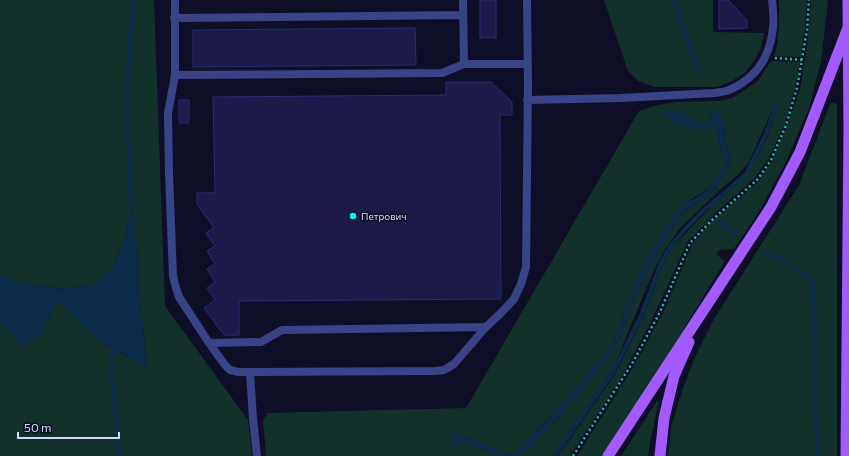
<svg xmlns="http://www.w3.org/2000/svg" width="849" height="456" font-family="Commissioner,sans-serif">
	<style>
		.green { fill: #11312a }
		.water { fill: #0b2d4a }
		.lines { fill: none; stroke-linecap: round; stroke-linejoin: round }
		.stream { stroke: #0b2d4a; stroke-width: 4 }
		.building { fill: #1b1a48; stroke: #2c2b75 }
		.path { stroke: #2cbb98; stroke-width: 2.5; stroke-dasharray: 2 3; stroke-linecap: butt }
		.service { stroke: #384487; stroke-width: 8 }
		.primary { stroke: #a35bff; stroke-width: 11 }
		.poi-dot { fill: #00ffe9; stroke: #0e0f27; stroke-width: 1.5 }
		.labels { text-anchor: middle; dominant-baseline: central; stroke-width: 3; stroke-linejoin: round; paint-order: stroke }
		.poi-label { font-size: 10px; fill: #d4d7ff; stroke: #0e0f27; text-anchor: start }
	</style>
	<rect width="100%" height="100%" fill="#0e0f27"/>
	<path class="green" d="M0 0H154L165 306 248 420 252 456H0V321L23 346 43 332 55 305 62 303 105 345 147 367 142 319 139 298 137 272 138 258 131 207 125 239 114 265 93 285 61 289 17 282 0 275Z
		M604 0H713V32L764 33 761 48 755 59 746 72 732 81 717 87H655L638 81 628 71Z
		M779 0H807L805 30 801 57 774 56C780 38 779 19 779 0Z
		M811 0H828L821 62 809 108 785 164 757 215 734 249 719 250 716 254 725 261 654 378 603 456H577L632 369 663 313 692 244 712 221 759 181 772 161 787 125 800 89 807 46Z
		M771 61 800 62 795 88 785 123 769 158 754 179 720 209 688 241 651 322 621 378 570 456H558L615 374 643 317 663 264 672 247 714 204 747 175 767 138 779 102 775 104 749 162 739 174 721 189 681 227 666 248 653 272 613 369 553 456H521L547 430 571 403 614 350 623 329 634 297 654 258 675 222 685 210 697 203 714 190 729 165 732 158 727 149 725 140 724 125 716 113 709 114 710 125 690 120 667 109 674 118 671 122 699 129H711L712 124H715L723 157 728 159 709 189 693 198 668 223 650 255 630 295 619 328 610 348 567 399 521 449 512 456 456 433V449L460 441 501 456H266L263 421 267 413 466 408 639 111 658 105 677 102 718 101 733 98 758 81Z
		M831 102 837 104V456H668L671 427 681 394 695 357 714 319 799 185Z
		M657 401H659L650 442 648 456H621Z"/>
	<path class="water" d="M664 109H667L676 113 683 111 690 120 710 124 709 113H716L717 111H719L724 125 725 140 727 149 732 158 729 165 714 190 697 203 685 210 675 222 654 258 634 297 623 329 614 350 571 403 547 430 521 456H501L460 441 456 449 453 446 456 440 453 438 451 433H456L512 456 521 449 567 399 610 348 619 328 630 295 650 255 668 223 680 208 709 189 728 159 723 157 715 124H712V129H699L670 122 673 118 664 114Z
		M131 205 138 258 137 272 139 298 142 319 147 368 123 354 105 345 92 333 76 320 68 309 62 303 55 305 43 332 23 346 0 321V275L17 282 61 289 93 285 114 265 125 239Z"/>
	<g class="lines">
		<path class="stream" d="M674 0 699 71
			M131 205 127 114 129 56 133 0
			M720 222 736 234
			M764 253 782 260 814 282 817 456
			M114 349 111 369 120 456
			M555 456 613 372 641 316 661 263 671 245 687 227 703 211 746 174 765 136 777 103"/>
	</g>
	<path class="building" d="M480 0H496V38H480Z
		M719 0H728L747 20V28L719 29Z
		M415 28 416 65 193 67V30Z
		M446 82H491L512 102V115H500L501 299 239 301V335H224L204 308 215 300 207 288 215 282 207 269 215 264 207 251 215 246 206 233 214 228 197 204V193H215L213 97 446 95Z
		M179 100H189V123H179Z"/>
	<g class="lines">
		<path class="path" d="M775 58 803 60
			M573 456 633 362 660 312 690 243 712 220 758 179 771 160 786 125 797 88 807 30 809 0"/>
		<path class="service" d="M175 0V75L168 113 169 174 173 276 176 288 179 297 209 343 225 365 230 370 238 372 435 371 444 370 454 364 486 327 502 312 514 299 521 284 526 267 528 84 527 0
			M463 0 464 64
			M174 18 463 15
			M175 75 442 73 464 64H527
			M527 100 621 98 714 93C719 92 725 92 729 90 757 78 770 57 773 28 774 19 773 9 772 0
			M209 343 261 342 282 330 486 327
			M250 372 253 419 257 456"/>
		<path class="primary" d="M608 456 733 265 771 207 800 152 849 25
			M660 456 664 418 674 376 689 342
			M846 456 849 130 848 0"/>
	</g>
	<circle class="poi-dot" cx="353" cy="216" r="4"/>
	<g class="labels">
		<g class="poi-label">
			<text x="361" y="216">Петрович</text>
		</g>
	</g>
	<path d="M18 432v6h101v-6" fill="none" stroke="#d4d7ff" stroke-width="2"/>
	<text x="24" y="432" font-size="12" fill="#d4d7ff" stroke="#0e0f27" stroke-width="3" paint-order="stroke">50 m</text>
</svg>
